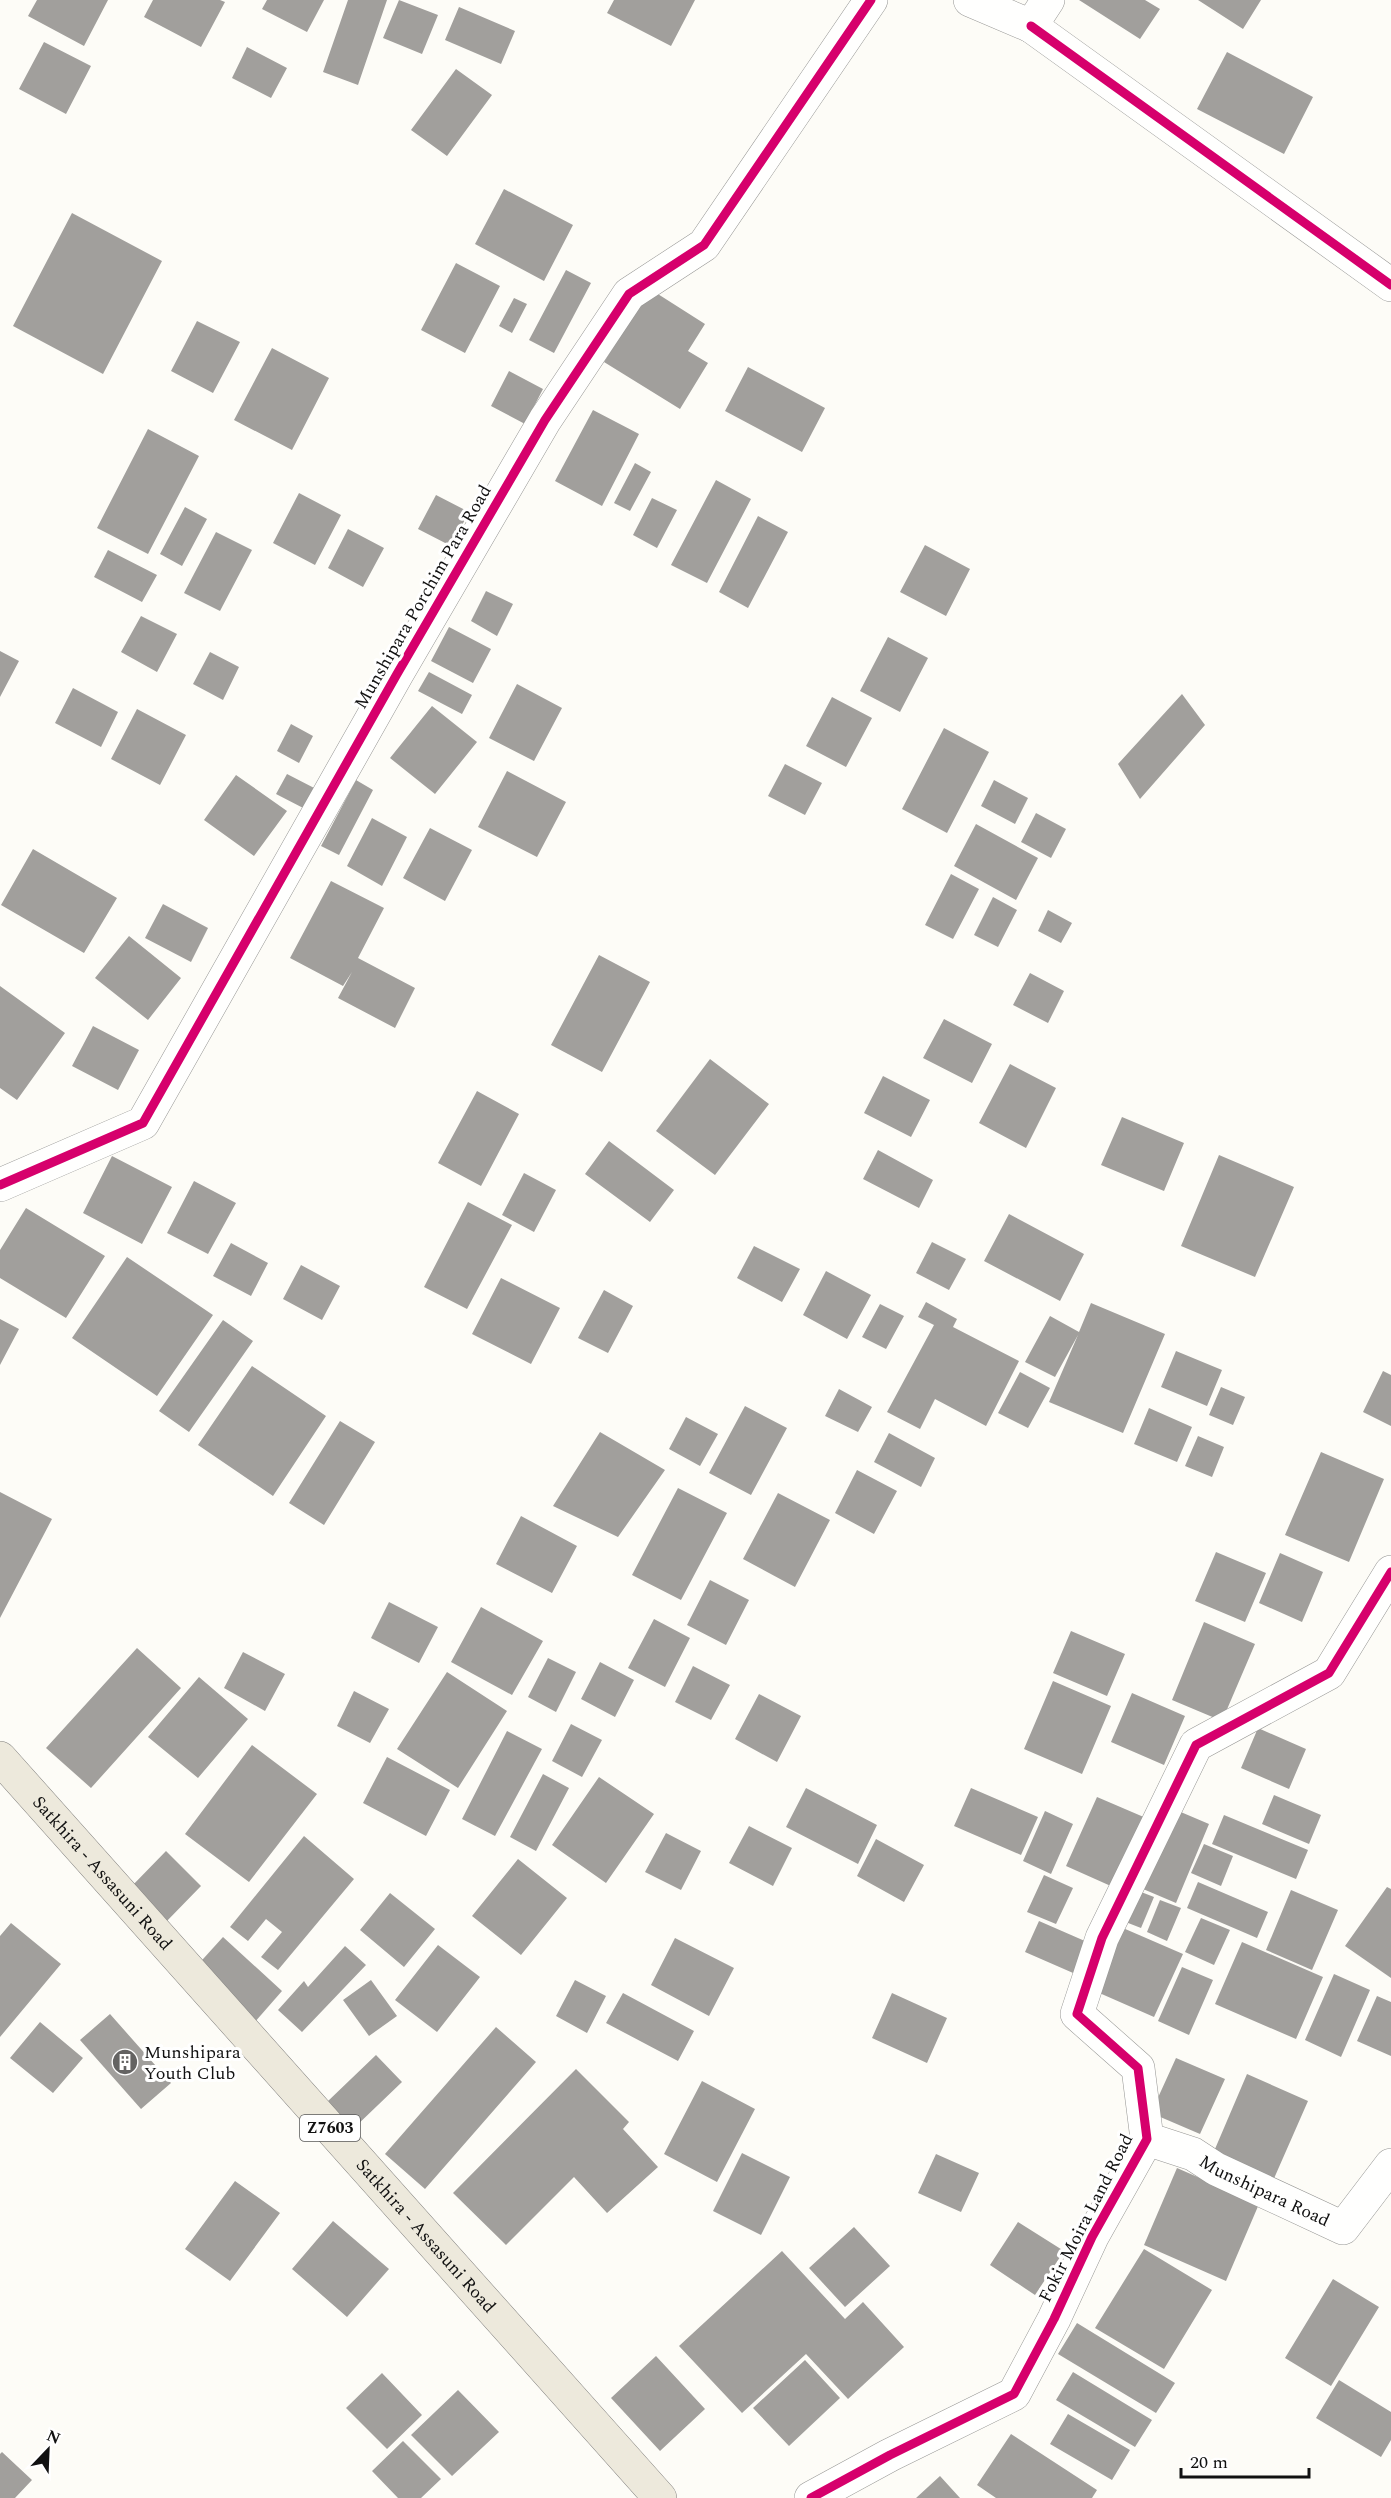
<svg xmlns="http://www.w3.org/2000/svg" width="1391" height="2498" font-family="Spectral,serif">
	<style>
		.building { fill: #a19f9c }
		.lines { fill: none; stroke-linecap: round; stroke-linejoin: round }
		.minor-casing { stroke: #979795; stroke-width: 34 }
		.major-casing { stroke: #858482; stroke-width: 34 }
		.minor { stroke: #fffffe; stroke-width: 33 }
		.major { stroke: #ede9dc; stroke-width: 33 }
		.cycleway-casing { stroke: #fff; stroke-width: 13 }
		.cycleway { stroke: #d6006c; stroke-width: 9 }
		.labels { text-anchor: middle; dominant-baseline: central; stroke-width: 6; stroke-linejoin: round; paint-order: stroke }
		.shield { fill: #fff; stroke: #585858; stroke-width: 1.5 }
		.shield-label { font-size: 16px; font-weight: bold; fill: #111 }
		.street-label { font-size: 18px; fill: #111; stroke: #fff }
		.poi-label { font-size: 18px; fill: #111; stroke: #fff; text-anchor: start }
	</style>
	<rect width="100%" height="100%" fill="#fdfcf7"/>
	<path class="building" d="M37 0H108L84 46 28 16Z
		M153 0H220L225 2 201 47 144 17Z
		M267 0H324L307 32 262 9Z
		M348 0H387L358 85 323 72Z
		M399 0 438 15 422 54 383 38Z
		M614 0H695L671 46 607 13Z
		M1079 0H1145L1160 9 1140 39Z
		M1198 0H1261L1243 29Z
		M459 7 515 31 501 64 445 40Z
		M44 42 91 66 66 114 19 89Z
		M247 47 287 68 271 98 232 78Z
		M1227 52 1313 97 1284 154 1197 109Z
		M456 69 492 95 447 156 411 130Z
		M504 189 573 225 544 281 475 244Z
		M72 213 162 261 103 374 13 326Z
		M456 263 500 286 465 353 421 330Z
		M566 270 591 283 554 353 529 340Z
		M650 289 705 324 688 351 708 363 680 409 604 362Z
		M514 298 527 304 512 333 499 326Z
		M197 321 240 342 213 393 171 371Z
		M272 348 329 378 292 450 234 420Z
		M748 367 825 408 802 452 725 411Z
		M509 371 543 389 525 424 491 406Z
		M593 410 639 434 602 506 555 481Z
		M148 429 199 456 148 554 97 528Z
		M635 463 651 472 630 511 614 503Z
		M716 480 751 499 707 583 671 565Z
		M299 493 341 515 315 565 273 543Z
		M436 495 469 512 451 546 418 529Z
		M652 498 677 510 657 548 633 535Z
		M185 507 207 519 182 566 160 554Z
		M758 516 788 532 748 608 719 592Z
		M348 529 384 548 363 587 328 568Z
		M216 532 252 550 220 611 184 593Z
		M925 545 970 569 946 616 900 592Z
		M108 550 157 575 142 602 94 577Z
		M486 591 513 604 497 636 471 621Z
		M141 616 177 634 157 672 121 652Z
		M449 627 491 649 473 683 431 661Z
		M888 637 928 658 900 712 860 691Z
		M0 651 19 661 0 697Z
		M210 652 239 667 223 700 193 684Z
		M429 672 472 695 462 714 418 691Z
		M517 684 562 708 534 761 489 738Z
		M73 688 118 712 101 747 55 723Z
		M1182 694 1205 725 1140 799 1118 764Z
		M832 697 872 718 846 767 806 746Z
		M432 706 477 742 435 794 390 758Z
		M137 709 186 735 160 785 111 759Z
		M291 724 313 736 299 763 277 751Z
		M944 728 989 752 947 833 902 809Z
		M785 764 822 783 805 815 768 796Z
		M507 771 566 802 537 857 478 827Z
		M287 774 320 791 309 811 276 794Z
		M236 775 287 811 254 856 204 820Z
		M356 780 373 790 339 855 321 846Z
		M994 780 1028 798 1015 824 981 806Z
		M1036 813 1066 829 1051 858 1021 842Z
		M372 818 407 837 382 886 347 866Z
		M976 824 1038 858 1016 900 954 866Z
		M430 828 472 850 445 901 403 878Z
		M33 849 117 898 84 953 1 905Z
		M951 874 979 889 953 939 925 925Z
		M331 881 384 908 358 958 415 988 395 1028 338 998 352 972 343 986 290 958Z
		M993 897 1017 910 998 947 974 935Z
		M163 904 208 928 191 962 145 938Z
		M1048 910 1072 923 1061 943 1038 931Z
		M129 936 181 978 148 1020 95 978Z
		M599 955 650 982 602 1072 551 1045Z
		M1030 973 1064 991 1048 1023 1013 1005Z
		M0 986 65 1033 17 1100 0 1088Z
		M944 1019 992 1044 972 1083 923 1058Z
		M93 1026 139 1050 118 1090 72 1066Z
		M710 1059 769 1104 715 1175 656 1131Z
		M1010 1064 1056 1088 1026 1148 979 1123Z
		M883 1076 930 1100 911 1137 864 1113Z
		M477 1091 519 1114 481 1186 438 1163Z
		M1122 1117 1184 1143 1164 1191 1101 1165Z
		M609 1141 674 1190 650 1222 585 1174Z
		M878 1150 933 1180 919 1208 863 1179Z
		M1219 1155 1294 1187 1255 1277 1181 1246Z
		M112 1156 172 1187 142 1244 83 1213Z
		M524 1173 556 1190 534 1232 502 1215Z
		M194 1181 236 1203 208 1254 167 1233Z
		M468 1202 512 1225 467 1309 424 1287Z
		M26 1208 105 1256 66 1318 0 1278V1250Z
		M1009 1214 1084 1254 1060 1301 984 1261Z
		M932 1242 966 1259 949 1290 916 1273Z
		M231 1243 268 1263 251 1296 213 1276Z
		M754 1246 800 1269 782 1302 737 1278Z
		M127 1257 213 1315 157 1396 72 1338Z
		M301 1265 340 1286 322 1320 283 1299Z
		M826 1271 871 1295 847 1339 803 1315Z
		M501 1278 560 1308 531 1364 472 1334Z
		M604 1290 633 1306 608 1353 578 1338Z
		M926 1302 957 1319 953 1327 1019 1361 986 1426 935 1399 920 1429 887 1412 934 1325 918 1317Z
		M1091 1303 1165 1334 1123 1433 1049 1402 1078 1335 1055 1377 1025 1362 1050 1316 1079 1332Z
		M880 1304 904 1316 886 1349 862 1337Z
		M0 1319 19 1329 0 1365Z
		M223 1320 253 1341 189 1432 159 1411Z
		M1176 1351 1222 1370 1207 1406 1161 1387Z
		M252 1366 326 1416 273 1496 198 1445Z
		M1383 1371 1391 1375V1426L1363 1412Z
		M1020 1372 1050 1388 1028 1428 998 1413Z
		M1221 1387 1245 1397 1233 1425 1209 1415Z
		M839 1389 872 1407 858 1432 825 1416Z
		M745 1406 787 1428 751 1495 709 1473Z
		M1149 1408 1192 1427 1177 1462 1134 1444Z
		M686 1417 718 1434 700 1466 669 1449Z
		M340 1421 375 1442 324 1525 289 1503Z
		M600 1432 665 1470 618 1537 553 1506Z
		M889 1433 935 1458 921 1487 874 1462Z
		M1198 1436 1224 1447 1212 1477 1185 1466Z
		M1321 1452 1384 1479 1349 1562 1285 1535Z
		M857 1470 897 1491 874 1534 835 1513Z
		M678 1488 727 1513 681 1600 632 1575Z
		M0 1492 52 1519 0 1618Z
		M778 1493 830 1520 795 1587 743 1559Z
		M521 1516 577 1546 552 1593 496 1564Z
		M1216 1552 1266 1573 1245 1622 1195 1601Z
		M1280 1553 1323 1572 1302 1622 1259 1603Z
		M710 1580 749 1600 726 1645 687 1625Z
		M389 1602 438 1627 419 1663 371 1638Z
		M481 1607 543 1641 512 1695 451 1662Z
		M654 1619 690 1638 665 1687 628 1668Z
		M1204 1622 1255 1644 1222 1721 1172 1700Z
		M1071 1631 1125 1654 1107 1696 1053 1673Z
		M137 1648 181 1688 91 1788 46 1748Z
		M243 1652 285 1674 265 1711 224 1688Z
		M548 1658 576 1672 556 1712 528 1697Z
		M600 1662 634 1680 615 1717 581 1699Z
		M693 1666 730 1685 711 1720 675 1702Z
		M447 1672 507 1711 458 1788 397 1749Z
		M199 1677 248 1719 198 1778 148 1737Z
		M1053 1681 1111 1706 1082 1774 1024 1749Z
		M354 1691 389 1709 370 1743 337 1726Z
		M1132 1693 1185 1716 1164 1765 1111 1742Z
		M759 1694 801 1716 777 1762 735 1739Z
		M571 1724 602 1740 582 1777 552 1761Z
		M1258 1728 1306 1749 1289 1789 1241 1768Z
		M507 1731 542 1749 495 1836 462 1819Z
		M252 1745 317 1794 249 1882 185 1834Z
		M387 1757 450 1790 426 1836 363 1803Z
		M543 1774 569 1788 536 1851 510 1837Z
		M599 1777 654 1814 606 1883 552 1845Z
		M806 1788 877 1825 858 1864 786 1827Z
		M971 1788 1038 1817 1021 1855 954 1826Z
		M1274 1795 1321 1815 1309 1844 1262 1824Z
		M1097 1797 1153 1821 1122 1891 1066 1866Z
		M1169 1807 1209 1824 1176 1903 1136 1886Z
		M1045 1811 1073 1824 1051 1874 1023 1861Z
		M1224 1815 1308 1850 1296 1879 1212 1844Z
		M749 1826 792 1848 773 1886 729 1863Z
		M666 1833 701 1851 681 1890 645 1872Z
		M304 1836 354 1879 278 1970 261 1957 282 1932 266 1919 248 1941 230 1927Z
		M876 1839 924 1865 904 1902 857 1876Z
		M1204 1844 1233 1856 1221 1886 1191 1873Z
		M166 1851 201 1886 165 1923 130 1888Z
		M518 1859 567 1898 521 1955 472 1916Z
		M1044 1875 1073 1888 1056 1924 1027 1912Z
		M1198 1882 1268 1912 1257 1938 1187 1908Z
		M1387 1887 1391 1889V1978L1345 1946Z
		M1136 1890 1154 1897 1141 1928 1123 1921Z
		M1291 1890 1338 1910 1312 1970 1266 1950Z
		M390 1893 435 1929 404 1967 360 1930Z
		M1160 1900 1181 1908 1167 1941 1147 1932Z
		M1201 1918 1230 1930 1214 1965 1185 1952Z
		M1039 1921 1094 1945 1080 1976 1025 1952Z
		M11 1923 61 1964 0 2037V1936Z
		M1116 1925 1183 1954 1154 2017 1088 1988Z
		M223 1937 282 1991 254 2023 194 1969Z
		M675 1938 734 1968 709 2016 651 1985Z
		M1242 1942 1323 1977 1296 2039 1215 2004Z
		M438 1945 480 1977 437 2032 395 2000Z
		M345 1946 366 1965 302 2032 278 2010 304 1981 308 1987Z
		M1182 1967 1213 1980 1189 2035 1158 2021Z
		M1334 1974 1370 1990 1341 2057 1305 2040Z
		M371 1980 397 2016 369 2036 343 2000Z
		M575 1980 606 1996 587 2033 556 2016Z
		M623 1993 694 2031 678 2061 606 2023Z
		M892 1993 947 2018 927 2063 872 2038Z
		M1377 1996 1391 2002V2056L1357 2041Z
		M110 2014 171 2083 141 2109 80 2040Z
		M40 2022 83 2058 53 2093 10 2058Z
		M496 2027 536 2062 425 2189 385 2154Z
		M376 2055 402 2082 353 2129 327 2102Z
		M1176 2058 1225 2079 1200 2134 1151 2113Z
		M576 2069 629 2122 623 2129 658 2167 607 2213 574 2177 506 2245 453 2193Z
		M1247 2074 1308 2101 1272 2183 1212 2156Z
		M702 2081 755 2109 717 2182 664 2154Z
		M742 2153 790 2177 761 2235 713 2211Z
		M936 2154 979 2173 961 2212 918 2193Z
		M1177 2168 1259 2204 1226 2281 1144 2245Z
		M235 2181 280 2213 230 2281 185 2249Z
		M333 2221 389 2269 347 2317 292 2269Z
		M1018 2222 1064 2251 1035 2295 990 2265Z
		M854 2227 890 2266 845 2307 809 2268Z
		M1144 2249 1212 2290 1164 2369 1095 2328Z
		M782 2251 845 2319 863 2302 904 2347 848 2399 806 2354 742 2413 679 2346Z
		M1333 2279 1379 2307 1331 2386 1285 2358Z
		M1077 2323 1175 2383 1156 2413 1058 2354Z
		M656 2356 705 2409 660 2451 611 2398Z
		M805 2360 840 2398 789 2446 753 2408Z
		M1073 2372 1152 2420 1135 2447 1056 2400Z
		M382 2373 422 2415 387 2449 346 2408Z
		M1339 2380 1391 2412V2440L1381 2457 1316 2418Z
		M458 2390 499 2432 452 2476 411 2435Z
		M1068 2414 1130 2450 1112 2480 1050 2444Z
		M1011 2434 1097 2490 1092 2498H996L977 2485Z
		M403 2441 441 2479 421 2498H398L372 2471Z
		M2 2452 32 2480 15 2498H0V2454Z
		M940 2476 960 2498H916Z"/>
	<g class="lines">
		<g class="minor-casing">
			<g id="minor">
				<path d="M970 0 1031 26 1048 0"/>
				<path d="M1031 26 1391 285"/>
				<path d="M0 1185 143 1123 397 674 545 420 629 294 704 245 871 0"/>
				<path id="s1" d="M1147 2139 1193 2154 1216 2169 1343 2228 1391 2165"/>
				<path d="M811 2498 890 2455 1014 2394 1054 2319 1092 2237 1147 2139 1138 2068 1077 2014 1102 1938 1196 1745 1329 1673 1391 1572"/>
			</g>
		</g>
		<g class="major-casing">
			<g id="major">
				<path id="s2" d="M0 1758 660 2498"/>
			</g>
		</g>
		<use href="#minor" class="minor"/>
		<use href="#major" class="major"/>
		<g class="cycleway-casing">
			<path id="cycleway" d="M1031 26 1391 285
				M0 1185 143 1123 397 674 545 420 629 294 704 245 871 0
				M811 2498 890 2455 1014 2394 1054 2319 1092 2237 1147 2139 1138 2068 1077 2014 1102 1938 1196 1745 1329 1673 1391 1572"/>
		</g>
		<use href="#cycleway" class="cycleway"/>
	</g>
	<defs>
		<g id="building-disc" transform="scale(1.35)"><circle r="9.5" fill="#646362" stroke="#fff"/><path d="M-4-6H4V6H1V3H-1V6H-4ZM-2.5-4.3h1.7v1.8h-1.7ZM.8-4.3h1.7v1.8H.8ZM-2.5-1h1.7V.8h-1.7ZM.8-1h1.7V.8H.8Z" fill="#fff"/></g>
	</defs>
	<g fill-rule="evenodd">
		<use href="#building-disc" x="125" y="2062"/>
	</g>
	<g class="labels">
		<rect class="shield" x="300" y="2115" width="60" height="26" rx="4.5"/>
		<g class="shield-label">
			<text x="330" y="2128">Z7603</text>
		</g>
		<g class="street-label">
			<text transform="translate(423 597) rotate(-60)">Munshipara Porchim Para Road</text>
			<text stroke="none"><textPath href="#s2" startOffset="154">Satkhira - Assasuni Road</textPath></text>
			<text stroke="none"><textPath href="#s1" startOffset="129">Munshipara Road</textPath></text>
			<text transform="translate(1086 2218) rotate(-63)">Fokir Moira Land Road</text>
			<text stroke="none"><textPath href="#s2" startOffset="640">Satkhira - Assasuni Road</textPath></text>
		</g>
		<g class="poi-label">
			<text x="144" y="2052">Munshipara<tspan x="144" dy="21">Youth Club</tspan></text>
		</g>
	</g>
	<g transform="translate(48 2450) rotate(23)" stroke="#ffffff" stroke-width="4.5" paint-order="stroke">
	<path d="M0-4.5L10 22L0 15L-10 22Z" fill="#111111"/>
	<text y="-9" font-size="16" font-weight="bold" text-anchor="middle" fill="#111111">N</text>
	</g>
	<path d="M1181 2468v9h128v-9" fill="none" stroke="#111111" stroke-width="3"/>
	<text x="1190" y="2468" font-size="18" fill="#111111" stroke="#ffffff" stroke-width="4.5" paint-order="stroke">20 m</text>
</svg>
